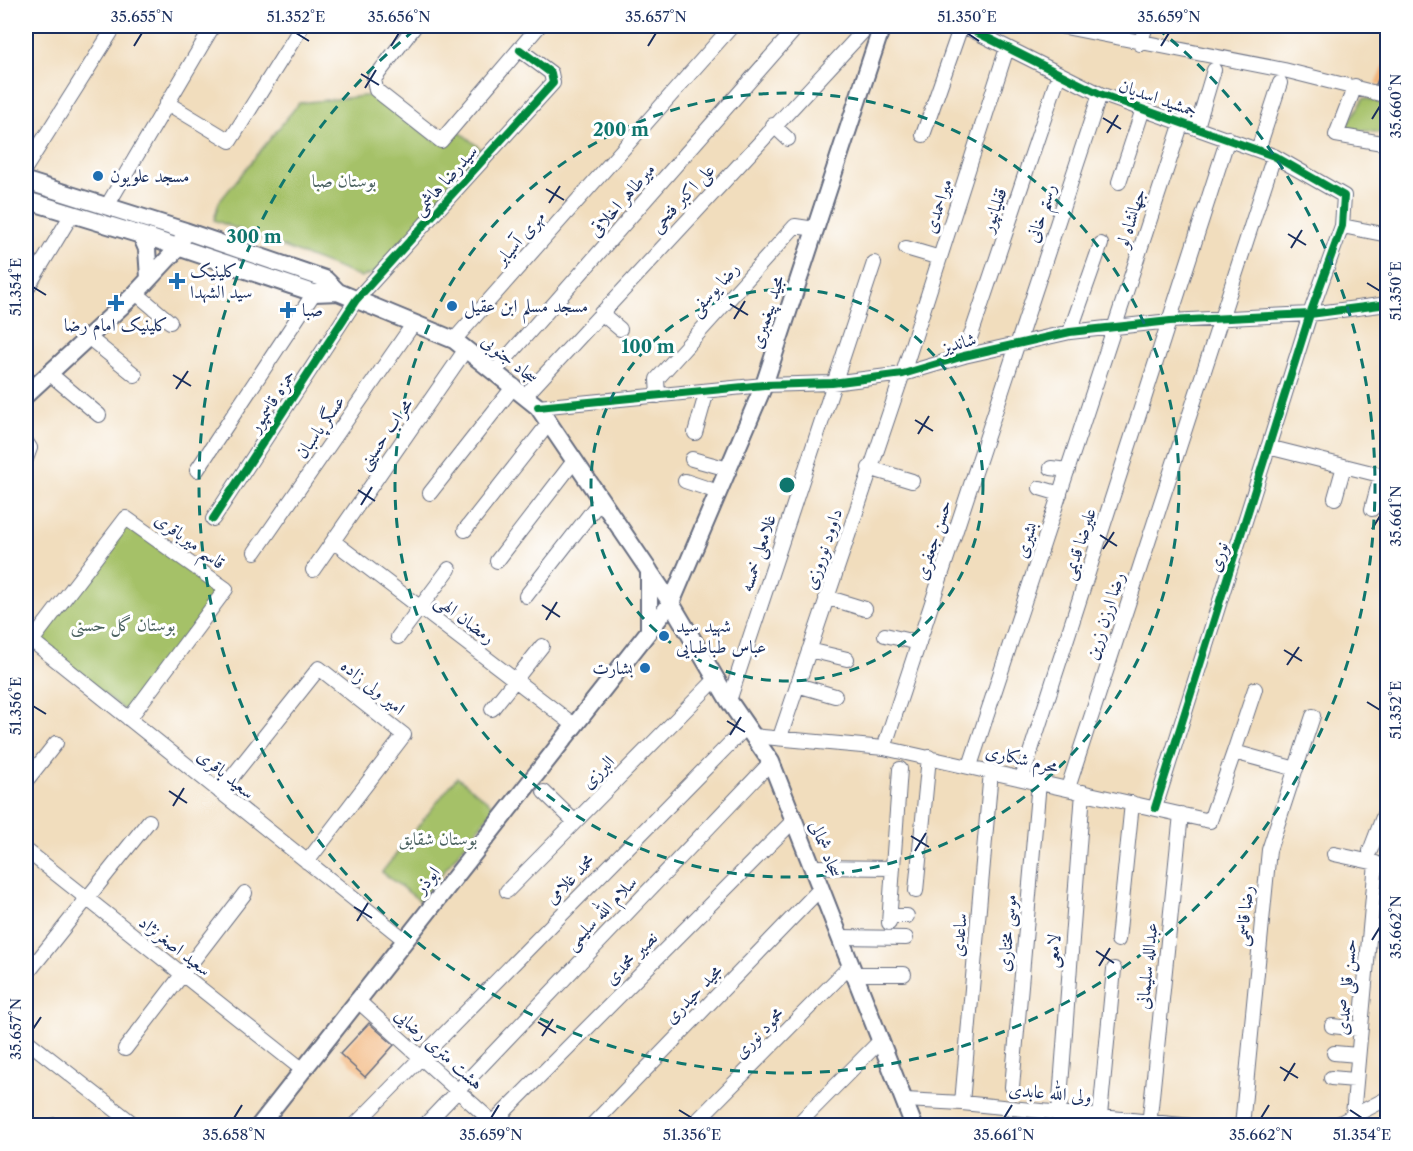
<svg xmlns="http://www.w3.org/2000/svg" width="1413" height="1151" font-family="'Libre Caslon Text',Amiri,serif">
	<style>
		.green { fill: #a5c167; stroke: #607862; stroke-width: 1.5 }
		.building { fill: #f2b57c }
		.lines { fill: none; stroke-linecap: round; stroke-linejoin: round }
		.minor-casing { stroke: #666c7f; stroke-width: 16 }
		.major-casing { stroke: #666c7f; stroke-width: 20 }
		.minor { stroke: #fff; stroke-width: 14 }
		.major { stroke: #fff; stroke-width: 16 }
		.cycleway-casing { stroke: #fff; stroke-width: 11 }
		.cycleway { stroke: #00873e; stroke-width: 8 }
		.ticks { fill: none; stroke: #1b2f5e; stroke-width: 2 }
		.ring { fill: none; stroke: #0f766e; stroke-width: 3; stroke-dasharray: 10 8 }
		.poi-dot { fill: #1f6fb2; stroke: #fff; stroke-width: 2 }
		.labels { text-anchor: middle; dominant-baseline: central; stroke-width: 6; stroke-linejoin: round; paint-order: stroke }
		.street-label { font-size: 18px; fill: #1b2f5e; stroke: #fff }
		.poi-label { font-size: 18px; fill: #1b2f5e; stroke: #fff; text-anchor: start }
		.park-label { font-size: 18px; fill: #4b6261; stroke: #fff }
		.centre { fill: #0f766e; stroke: #fff; stroke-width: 3 }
		.ring-label { font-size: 18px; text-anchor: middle; font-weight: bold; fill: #0f766e; stroke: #fff; stroke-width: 6; stroke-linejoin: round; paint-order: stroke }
		.neatline { fill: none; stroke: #1b2f5e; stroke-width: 2 }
		.ticks-label { font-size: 15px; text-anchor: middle; fill: #1b2f5e }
	</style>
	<rect width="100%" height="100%" fill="#fff"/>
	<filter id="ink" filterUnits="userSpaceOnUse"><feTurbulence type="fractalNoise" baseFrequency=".0167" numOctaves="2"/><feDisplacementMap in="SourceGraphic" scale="12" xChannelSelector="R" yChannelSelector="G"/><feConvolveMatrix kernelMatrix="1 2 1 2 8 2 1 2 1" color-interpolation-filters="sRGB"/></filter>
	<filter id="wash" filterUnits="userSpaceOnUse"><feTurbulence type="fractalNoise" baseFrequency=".008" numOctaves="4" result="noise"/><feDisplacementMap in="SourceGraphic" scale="24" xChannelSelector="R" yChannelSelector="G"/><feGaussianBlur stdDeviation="1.35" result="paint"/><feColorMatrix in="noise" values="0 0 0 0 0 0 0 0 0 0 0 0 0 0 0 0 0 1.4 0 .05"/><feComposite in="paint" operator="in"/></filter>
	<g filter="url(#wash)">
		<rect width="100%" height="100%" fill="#f1ddbd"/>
		<path class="green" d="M373 95 435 141 451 125 485 152 374 273 361 277 214 220 219 202 299 103Z
			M1364 98 1387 104V134L1345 128Z
			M127 523 221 592 129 714 37 640Z
			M457 777 495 807 420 901 382 872Z"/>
		<g id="blocks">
			<path class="building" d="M1388 56V87L1376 84Z
				M369 1023 394 1045 365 1077 340 1054Z"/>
		</g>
	</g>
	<g filter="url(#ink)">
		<use href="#blocks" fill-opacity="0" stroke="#666c7f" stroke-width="1.5"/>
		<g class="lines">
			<g class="minor-casing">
				<path id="minor" d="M415 26 374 79 376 90 441 141 539 26
					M964 26 1100 94 1274 156 1344 196 1342 226 1310 314 1155 808
					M1060 26 1284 70 1388 96
					M1140 44 1146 26
					M1355 86 1336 135 1388 144
					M167 103 230 141 302 26
					M773 125 788 139
					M1197 127 1214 70
					M923 135 961 26
					M1258 150 1280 83
					M26 167 115 26
					M1119 182 1143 109
					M107 206 213 26
					M1342 226 1388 235
					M906 248 940 258
					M26 290 72 214
					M136 293 170 322
					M601 313 620 329
					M1070 332 1101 244
					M88 337 135 375
					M454 340 732 26
					M964 356 1059 74
					M495 371 798 26
					M49 373 99 415
					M525 396 868 26
					M658 396 657 379 795 226 815 229
					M538 407 764 385 832 383 903 374 964 356 1070 332 1170 321 1310 314 1388 304
					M695 433 707 391
					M26 442 30 448 26 459
					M1268 447 1388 477
					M692 459 728 469
					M869 468 912 481
					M1051 468 1068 470
					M197 470 314 293
					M685 481 718 492
					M1040 488 1060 494
					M430 493 514 386
					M1335 498 1344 466
					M1372 509 1381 475
					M213 519 356 300 553 83 551 73 520 50
					M465 530 549 423
					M333 541 574 725
					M255 552 414 323
					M497 561 574 461
					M313 570 466 349
					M526 596 601 500
					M826 597 865 609
					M885 635 919 643
					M26 636 405 940
					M398 637 449 569
					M32 641 126 518 226 589 129 719
					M809 650 847 659
					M797 685 835 696
					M729 701 874 263
					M492 709 542 646
					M753 736 884 748 1210 821 1234 752 1296 769
					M780 737 904 370 1007 48
					M884 748 1100 94
					M1234 752 1255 689
					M970 766 1182 122
					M1022 778 1228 138
					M26 781 56 743
					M1068 788 1274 156
					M220 792 319 668 404 735 307 862
					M544 792 575 822
					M26 850 303 1070
					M1370 851 1388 804
					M1334 854 1376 863 1353 1115
					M813 867 893 868
					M507 891 716 679
					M916 891 929 757
					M890 916H907
					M889 923 900 769
					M840 937 906 938
					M1118 940 1132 803
					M854 974H904
					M26 975 149 821
					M357 1000 497 1126
					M1332 1026 1360 1029
					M26 1040 136 1126
					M125 1049 245 893
					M1334 1053 1358 1055
					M1331 1078 1355 1080
					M1012 1087 1039 782
					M905 1100 962 1103 1192 1126
					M962 1103 991 771
					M54 1126 55 1125
					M354 1126 746 727
					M424 1126 771 762
					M490 1126 794 820
					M591 1126 821 888
					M692 1126 851 965
					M796 1126 881 1040
					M1058 1126 1083 792
					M1099 1126 1114 969
					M1149 1126 1181 814
					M1242 1126 1269 850 1313 716
					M1334 1126 1388 1098"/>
			</g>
			<g class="major-casing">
				<path id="major" d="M26 181 185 231 325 279 338 292 454 340 538 407 671 603 729 701 771 762 914 1126
					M26 200 151 238 314 293 338 292
					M141 235 147 249 149 278
					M26 395 136 293 178 248 182 240
					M649 630V570
					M259 1126 671 603 764 385 882 26"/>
			</g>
			<use href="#minor" class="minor"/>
			<use href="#major" class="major"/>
			<g class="cycleway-casing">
				<path id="cycleway" d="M964 26 1100 94 1274 156 1344 196 1342 226 1310 314 1155 808
					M538 407 764 385 832 383 903 374 964 356 1070 332 1170 321 1310 314 1388 304
					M213 519 356 300 553 83 551 73 520 50"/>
			</g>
			<use href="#cycleway" class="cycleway"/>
		</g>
	</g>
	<path class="ticks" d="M296 33 309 41M967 33 979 41M134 46 142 33M391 46 399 33M648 46 656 33M1161 46 1169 33M361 74 379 85M365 88 376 70M1103 118 1121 129M1372 119 1380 106M1107 133 1118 115M546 189 564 200M549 203 560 186M1288 234 1306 245M1291 248 1302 230M1367 283 1380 291M33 287 46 295M730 304 748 315M734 319 745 301M173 375 191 386M176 389 188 371M915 420 933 431M918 434 929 416M358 490 375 501M361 505 372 487M1372 529 1380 516M1100 535 1117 546M1103 549 1114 532M542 605 560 617M546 620 557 602M1284 650 1302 661M1287 665 1299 647M1367 702 1380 710M33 706 46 714M727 721 745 732M730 735 741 717M169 791 187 803M173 806 184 788M911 836 929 847M915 851 926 833M354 907 372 918M357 921 368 903M1372 940 1380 927M1096 951 1114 963M1099 966 1110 948M538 1022 556 1033M33 1029 41 1017M542 1036 553 1019M1280 1067 1298 1078M1284 1081 1295 1063M679 1110 692 1118M1350 1110 1362 1118M234 1118 242 1105M491 1118 499 1105M1004 1118 1012 1105M1261 1118 1269 1105"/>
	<g class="ring">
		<circle cx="787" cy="485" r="196"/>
		<circle cx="787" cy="485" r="392"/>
		<path d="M1157 28A588 588 0 1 1 417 28"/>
	</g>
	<g class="poi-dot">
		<circle cx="98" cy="176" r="6"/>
		<path d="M174 272h6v6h6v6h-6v6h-6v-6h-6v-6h6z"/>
		<path d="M113 294h6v6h6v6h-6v6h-6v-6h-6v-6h6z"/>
		<circle cx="452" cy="306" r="6"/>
		<path d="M285 301h6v6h6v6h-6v6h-6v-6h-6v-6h6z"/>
		<circle cx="664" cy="636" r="6"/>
		<circle cx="645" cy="668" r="6"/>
	</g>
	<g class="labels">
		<g class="street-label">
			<text transform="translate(1158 98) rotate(19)">جمشید اسدیان</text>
			<text transform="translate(445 180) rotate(-48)">سیدرضا هاشمی</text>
			<text transform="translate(682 198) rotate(-47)">علی اکبر فتحی</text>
			<text transform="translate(622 200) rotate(-49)">میرطاهر اخلاقی</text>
			<text transform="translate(938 206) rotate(-72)">میراحمدی</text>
			<text transform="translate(994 210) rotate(-71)">قفلیانپور</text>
			<text transform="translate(1041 213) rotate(-72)">رستم خانی</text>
			<text transform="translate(1131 218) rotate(-72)">جهانشاه لو</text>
			<text transform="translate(520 238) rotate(-49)">مهری آسیابر</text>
			<text transform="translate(714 289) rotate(-48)">رضا یوسفی</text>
			<text transform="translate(767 312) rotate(-72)">مجید پیغمبری</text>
			<text transform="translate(959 343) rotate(-15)">شاندیز</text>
			<text transform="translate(510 359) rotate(39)">سجاد جنوبی</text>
			<text transform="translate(272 401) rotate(-57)">حمزه قاسمپور</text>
			<text transform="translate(320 427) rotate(-55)">عسگر پاسبان</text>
			<text transform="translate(385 434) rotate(-55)">محراب حسینی</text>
			<text transform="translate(933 540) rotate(-72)">حسن جعفری</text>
			<text transform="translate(1026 540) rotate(-72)">بشیری</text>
			<text transform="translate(190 541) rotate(36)">قاسم میرباقری</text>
			<text transform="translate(1079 544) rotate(-72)">علیرضا قدیمی</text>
			<text transform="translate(823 549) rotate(-71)">داوود نوروزی</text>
			<text transform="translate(758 553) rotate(-72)">غلامعلی خمسه</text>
			<text transform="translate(1218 557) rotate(-73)">نوری</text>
			<text transform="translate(1105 616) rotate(-72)">رضا ارزن زرین</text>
			<text transform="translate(465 619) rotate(37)">رمضان الهی</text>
			<text transform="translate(373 687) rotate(39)">امیر ولی زاده</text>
			<text transform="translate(1022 759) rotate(13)">محرم شکاری</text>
			<text transform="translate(598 772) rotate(-45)">البرزی</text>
			<text transform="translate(226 774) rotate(39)">سعید باقری</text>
			<text transform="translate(826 849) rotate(68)">سجاد شمالی</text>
			<text transform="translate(570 879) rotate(-45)">محمد غلامی</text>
			<text transform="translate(427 880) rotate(-52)">ابوذر</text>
			<text transform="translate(601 913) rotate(-46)">سلام الله سلیمی</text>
			<text transform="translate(1244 916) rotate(-84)">رضا قاسمی</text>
			<text transform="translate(1007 933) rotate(-85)">موسی مختاری</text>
			<text transform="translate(959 935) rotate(-85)">ساعدی</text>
			<text transform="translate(175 946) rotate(38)">سعید اصغرنژاد</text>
			<text transform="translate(1053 951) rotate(-86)">لامعی</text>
			<text transform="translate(631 958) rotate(-45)">نصیر محمدی</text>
			<text transform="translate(1147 966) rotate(-84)">عبدالله سلیمانی</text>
			<text transform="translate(1346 987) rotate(-85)">حسن قلی صمدی</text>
			<text transform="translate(693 994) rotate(-46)">مجید حیدری</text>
			<text transform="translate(759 1033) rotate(-45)">محمود نوری</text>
			<text transform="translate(439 1049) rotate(42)">هشت متری رضایی</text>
			<text transform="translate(1050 1093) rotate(5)">ولی الله عابدی</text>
		</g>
		<g class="poi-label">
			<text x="110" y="176">مسجد علویون</text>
			<text x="190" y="271">کلینیک<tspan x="190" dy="21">سید الشهدا</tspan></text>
			<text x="464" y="306">مسجد مسلم ابن عقیل</text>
			<text x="302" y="310">صبا</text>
			<text x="116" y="325" text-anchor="middle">کلینیک امام رضا</text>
			<text x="676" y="626">شهید سید<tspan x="676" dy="21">عباس طباطبایی</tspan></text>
			<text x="633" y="668" text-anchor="end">بشارت</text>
		</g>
		<g class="park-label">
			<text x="344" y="181">بوستان صبا</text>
			<text x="123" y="625">بوستان گل حسنی</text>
			<text x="438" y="839">بوستان شقایق</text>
		</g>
	</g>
	<circle cx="787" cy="485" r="9" class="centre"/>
	<g class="ring-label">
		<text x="621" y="136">200 m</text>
		<text x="254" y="243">300 m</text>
		<text x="648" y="353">100 m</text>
	</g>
	<rect width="1413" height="1151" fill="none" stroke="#fff" stroke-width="66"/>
	<rect x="33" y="33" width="1347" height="1085" class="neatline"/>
	<g class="ticks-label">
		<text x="142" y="22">35.655°N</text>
		<text x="296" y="22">51.352°E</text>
		<text x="399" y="22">35.656°N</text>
		<text x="656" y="22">35.657°N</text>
		<text x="967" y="22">51.350°E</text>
		<text x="1169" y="22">35.659°N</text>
		<text transform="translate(1396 106) rotate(-90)" y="5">35.660°N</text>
		<text transform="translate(16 287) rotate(-90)" y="5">51.354°E</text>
		<text transform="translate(1396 291) rotate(-90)" y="5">51.350°E</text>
		<text transform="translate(1396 516) rotate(-90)" y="5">35.661°N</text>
		<text transform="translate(16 706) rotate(-90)" y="5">51.356°E</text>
		<text transform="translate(1396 710) rotate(-90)" y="5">51.352°E</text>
		<text transform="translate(1396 927) rotate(-90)" y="5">35.662°N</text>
		<text transform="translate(16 1029) rotate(-90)" y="5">35.657°N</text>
		<text x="234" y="1140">35.658°N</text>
		<text x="491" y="1140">35.659°N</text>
		<text x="692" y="1140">51.356°E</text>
		<text x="1004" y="1140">35.661°N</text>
		<text x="1261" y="1140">35.662°N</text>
		<text x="1362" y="1140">51.354°E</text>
	</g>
</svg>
